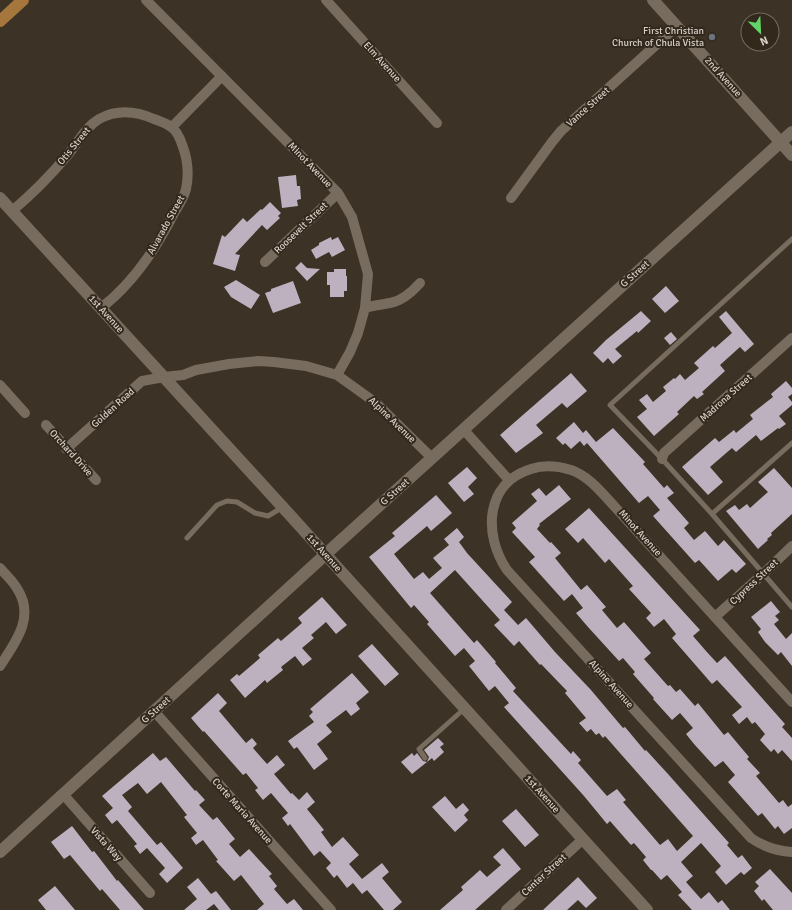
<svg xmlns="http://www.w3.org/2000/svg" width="792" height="910" font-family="Signika,sans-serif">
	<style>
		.building { fill: #bdb1c0; fill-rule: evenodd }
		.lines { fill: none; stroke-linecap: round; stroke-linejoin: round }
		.lane { stroke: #786c5e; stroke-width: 5 }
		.street { stroke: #786c5e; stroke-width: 10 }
		.secondary { stroke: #786c5e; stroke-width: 12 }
		.primary { stroke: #a5773c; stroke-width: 12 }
		.worship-dot { fill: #6b7280; stroke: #32281c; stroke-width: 1.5 }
		.labels { text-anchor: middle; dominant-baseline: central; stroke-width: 4; stroke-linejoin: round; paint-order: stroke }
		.poi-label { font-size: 10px; fill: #d7d0c8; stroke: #32281c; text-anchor: end }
		.street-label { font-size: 10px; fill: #d7d0c8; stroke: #32281c }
	</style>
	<rect width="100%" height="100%" fill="#3c3225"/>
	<path class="building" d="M296 175 297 186H300L301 199 297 200 298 206 282 208 278 177Z
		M270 202 281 213 278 216 280 218 267 230 262 225 235 254 240 255 235 271 213 264 222 235 225 237 243 218 247 222 261 209 262 210Z
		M331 237 332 240 338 237 345 250 332 257 329 252 316 259 311 250 319 245V243Z
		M301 262 307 268 320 269 307 281 295 268Z
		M334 269H346V276H347V291H344V297H330V285H327V272H334Z
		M236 280 260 295 251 309 231 297 224 287Z
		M293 281 301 303 273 313 265 293 271 291V289Z
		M666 286 679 301 665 313 652 299Z
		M641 311 651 321 638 333 637 331 615 349 622 356 613 364 608 358 603 363 593 353 606 340Z
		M726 311 754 344 745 352 740 347 720 365 725 371 702 392 704 394 697 399 694 396 677 412 679 414 654 436 637 417 647 409 639 400 647 394 653 402 666 391 663 387 674 378 675 379 680 374 685 380 699 368 694 363 713 346 715 348 732 333 719 317Z
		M671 332 677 339 670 345 664 338Z
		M571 373 587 391 567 408 562 403 536 425 543 433 516 453 500 435Z
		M786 381 792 388V394L788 397 792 402V405L779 416 786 424 779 429 778 428 761 441 756 435 736 452 732 448 710 467 723 482 708 495 682 467 715 438 719 442 734 430 736 433 753 419 750 415 773 397 771 394Z
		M574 422 583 433 586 430 596 442 613 428 645 462 643 464 664 488 667 485 674 493 667 498 689 523 684 528 694 540 705 531 718 546 724 540 746 564 736 573 732 569 718 581 699 560 695 563 653 516 660 510 648 496 639 503 587 443 584 446 580 441 571 449 565 443 563 445 556 438Z
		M467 467 477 478 468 487 474 494 464 502 448 483Z
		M774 468 792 488V514L771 533 772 535 767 539 768 540 758 549 726 511 735 505 739 510 747 504 750 508 768 492 758 482Z
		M559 485 571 499 539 524 540 525 537 529 550 543 551 542 561 553 555 558 581 590 587 585 606 607 602 610 617 628 624 622 651 653 644 659 668 686 670 685 676 692 680 689 695 706 698 703 724 735 728 732 749 757 747 759 760 773 756 776 779 803 783 800 788 807 792 804V828L784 834 778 826 775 829 762 813 758 816 728 782 735 775 723 761 715 767 694 744 686 734 693 728 680 713 672 720 653 699 654 698 633 674 635 672 623 658 619 661 588 627 576 613 583 608 572 594 564 601 529 562 535 557 512 532 516 528 512 523 537 501 531 494 539 488 546 496Z
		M436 495 452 513 431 531 427 526 394 554 414 579 423 572 429 579 442 568 433 558 449 545 444 539 457 528 464 537 459 542 467 553 512 602 504 610 518 625 526 618 555 652 591 690 623 728 625 727 645 751 646 750 668 774 729 843 727 845 738 858 742 855 752 868 744 875 741 872 726 885 715 872 721 866 701 843 681 862 693 876 686 882 701 899 709 892 718 903 722 900 730 910H692L678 895 682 892 667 875 661 880 652 870H651L643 860 646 857 634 843 631 845 610 821 607 824 584 796 504 707 509 703 495 686 489 691 469 666 475 661 464 648 455 656 427 624 429 622 414 605 411 608 369 557 395 536 392 533ZM455 570 500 620 494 625 514 646 519 641 540 665 541 664 567 691 565 693 586 718 579 723 587 732 591 729 596 735 599 733 603 738 605 736 693 836 677 851 668 839 660 845 623 802 626 800 617 789 607 796 578 763 581 760 573 751 571 754 513 691 516 688 495 663 496 662 477 640 474 643 430 593Z
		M589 508 700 630 693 636 706 651 717 663 725 656 785 724 782 727 792 738V761L782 750 778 754 774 749 771 752 760 740 765 734 755 722 752 724 747 717 739 724 732 715 742 707 717 680 712 684 672 638 676 634 664 619 654 627 646 618 651 613 629 589 633 586 609 559 605 563 583 538 578 543 565 529Z
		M322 597 347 625 336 634 326 622 311 635 314 638 302 648 312 659 303 666 295 656 281 667 283 670 267 683 265 680 245 698 230 680 237 674 239 676 260 658 258 655 278 638 281 641 302 623 298 618Z
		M771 601 780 612 775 616 779 620 774 624 786 639 792 633V666L781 652 778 655 765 642 758 632 761 629 751 617Z
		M372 644 399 674 385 686 358 656Z
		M352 673 369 692 356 703 360 709 351 716 346 710 326 725 332 732 317 744 328 759 314 770 297 747 294 749 288 741 314 722 309 716 313 712 310 709Z
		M218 693 227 703 219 711 246 743 252 738 257 744 253 748 267 764 277 755 285 765 274 774 291 794 292 793 299 800 307 792 315 802 307 809 324 830 321 832 332 847 343 837 359 855 349 864 362 879 382 863 389 872 382 878 402 902 393 910H384L367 890 362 894 353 883 347 888 337 875 334 878 326 868 331 863 320 851 314 856 290 824 288 826 282 818 288 813 271 793 263 800 255 790 258 788 246 773 243 775 204 731 203 732 191 718Z
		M438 738 444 744 440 747 444 752 434 761 432 758 412 774 401 762 412 753 414 756 417 753 423 761 427 762 429 757 424 750Z
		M153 753 160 761 166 757 195 791 196 790 205 800 199 805 213 820 217 817 235 839 229 844 240 857 249 849 272 874 269 876 277 886 274 889 287 904 294 899 303 910H257L264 904 241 875 234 881 216 861 218 860 203 840 196 845 191 838 197 833 184 817 187 815 161 782 147 794 138 783 122 795 132 807 128 811 157 845 161 842 183 868 167 883 159 874 165 868 147 848 140 854 134 846 137 844 117 820 112 824 105 815 113 808 102 796Z
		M445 796 456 809 463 803 469 810 464 815 468 820 455 832 432 807Z
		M516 809 539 835 525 847 502 821Z
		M72 826 92 852 94 851 117 881 118 880 144 910H120L102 889 100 891 70 855 64 859 51 842Z
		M503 848 521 869 475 910H440L463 890 461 887 480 870 487 877 501 865 493 857Z
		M770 869 792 893V910H773L764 899 762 901 754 891 759 886 755 882Z
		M578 877 597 898 586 908 578 900 567 910H543Z
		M198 878 211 894 216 891 231 910H219L214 904 206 910H184L197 899 187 887Z
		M55 886 75 910H46L38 900Z"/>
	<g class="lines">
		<path class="lane" d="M792 239 610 405 662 459 712 514 792 607
			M712 514 792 443
			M187 538 217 505 227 501 237 502 255 513 268 516 283 507
			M425 758 419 749 464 709"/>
		<path class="street" d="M146 0 338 193 352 217 368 274 365 308 358 333 350 352 337 375
			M326 0 437 123
			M172 127 222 76
			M511 198 552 142 561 131 677 26
			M12 211C31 195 49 177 66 157 77 145 84 128 99 119 117 109 136 111 154 119 159 121 166 123 171 127 177 130 181 141 183 147 188 161 189 175 186 189 184 198 179 205 174 213 156 249 132 284 101 308
			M265 262 338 193
			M365 308C373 305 381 305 390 303 402 301 412 292 420 283
			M0 385 25 413
			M46 425 96 480
			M464 430 509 480
			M66 449 142 381 164 377 183 375 196 370 229 364 258 361 274 362 306 366 337 375 376 403 432 458
			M662 459 664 453 792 338
			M0 568C6 575 14 582 18 590 35 618 15 643 0 666
			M716 616 764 573 792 546
			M792 702 615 507C602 493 589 476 571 470 558 466 543 465 531 469 485 483 483 535 507 570L751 838C764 847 776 851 792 852
			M154 711 331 910
			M63 794 150 893
			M506 910 583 839"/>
		<path class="secondary" d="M653 0 792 155
			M0 198 289 514 647 910
			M0 852 338 543 792 132"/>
		<path class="primary" d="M0 21 23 0"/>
	</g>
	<circle class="worship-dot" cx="712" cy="37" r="4"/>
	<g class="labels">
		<g class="poi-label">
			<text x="704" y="31">First Christian<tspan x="704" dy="12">Church of Chula Vista</tspan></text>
		</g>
		<g class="street-label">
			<text transform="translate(382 62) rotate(48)">Elm Avenue</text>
			<text transform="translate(723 77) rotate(48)">2nd Avenue</text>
			<text transform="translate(588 107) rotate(-42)">Vance Street</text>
			<text transform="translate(74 146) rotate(-51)">Otis Street</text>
			<text transform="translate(310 165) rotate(46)">Minot Avenue</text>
			<text transform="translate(166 225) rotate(-61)">Alvarado Street</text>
			<text transform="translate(301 228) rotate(-44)">Roosevelt Street</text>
			<text transform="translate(635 274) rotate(-42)">G Street</text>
			<text transform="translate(106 314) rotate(48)">1st Avenue</text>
			<text transform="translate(726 398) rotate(-42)">Madrona Street</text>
			<text transform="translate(113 408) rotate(-42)">Golden Road</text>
			<text transform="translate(392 420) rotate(44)">Alpine Avenue</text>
			<text transform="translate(71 453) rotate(48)">Orchard Drive</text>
			<text transform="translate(395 492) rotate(-42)">G Street</text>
			<text transform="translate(640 533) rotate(48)">Minot Avenue</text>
			<text transform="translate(324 553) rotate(48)">1st Avenue</text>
			<text transform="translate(754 582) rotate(-43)">Cypress Street</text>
			<text transform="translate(611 684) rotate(48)">Alpine Avenue</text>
			<text transform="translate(156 710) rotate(-42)">G Street</text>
			<text transform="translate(542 794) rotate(48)">1st Avenue</text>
			<text transform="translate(242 811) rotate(48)">Corte Maria Avenue</text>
			<text transform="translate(106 844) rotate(48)">Vista Way</text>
			<text transform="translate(544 875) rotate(-43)">Center Street</text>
		</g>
	</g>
	<g transform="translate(760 32) rotate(156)"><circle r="19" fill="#32281c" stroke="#746b61"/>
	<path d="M0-3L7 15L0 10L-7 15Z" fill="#63d468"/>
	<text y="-6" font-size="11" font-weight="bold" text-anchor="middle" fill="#d7d0c8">N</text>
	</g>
</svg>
